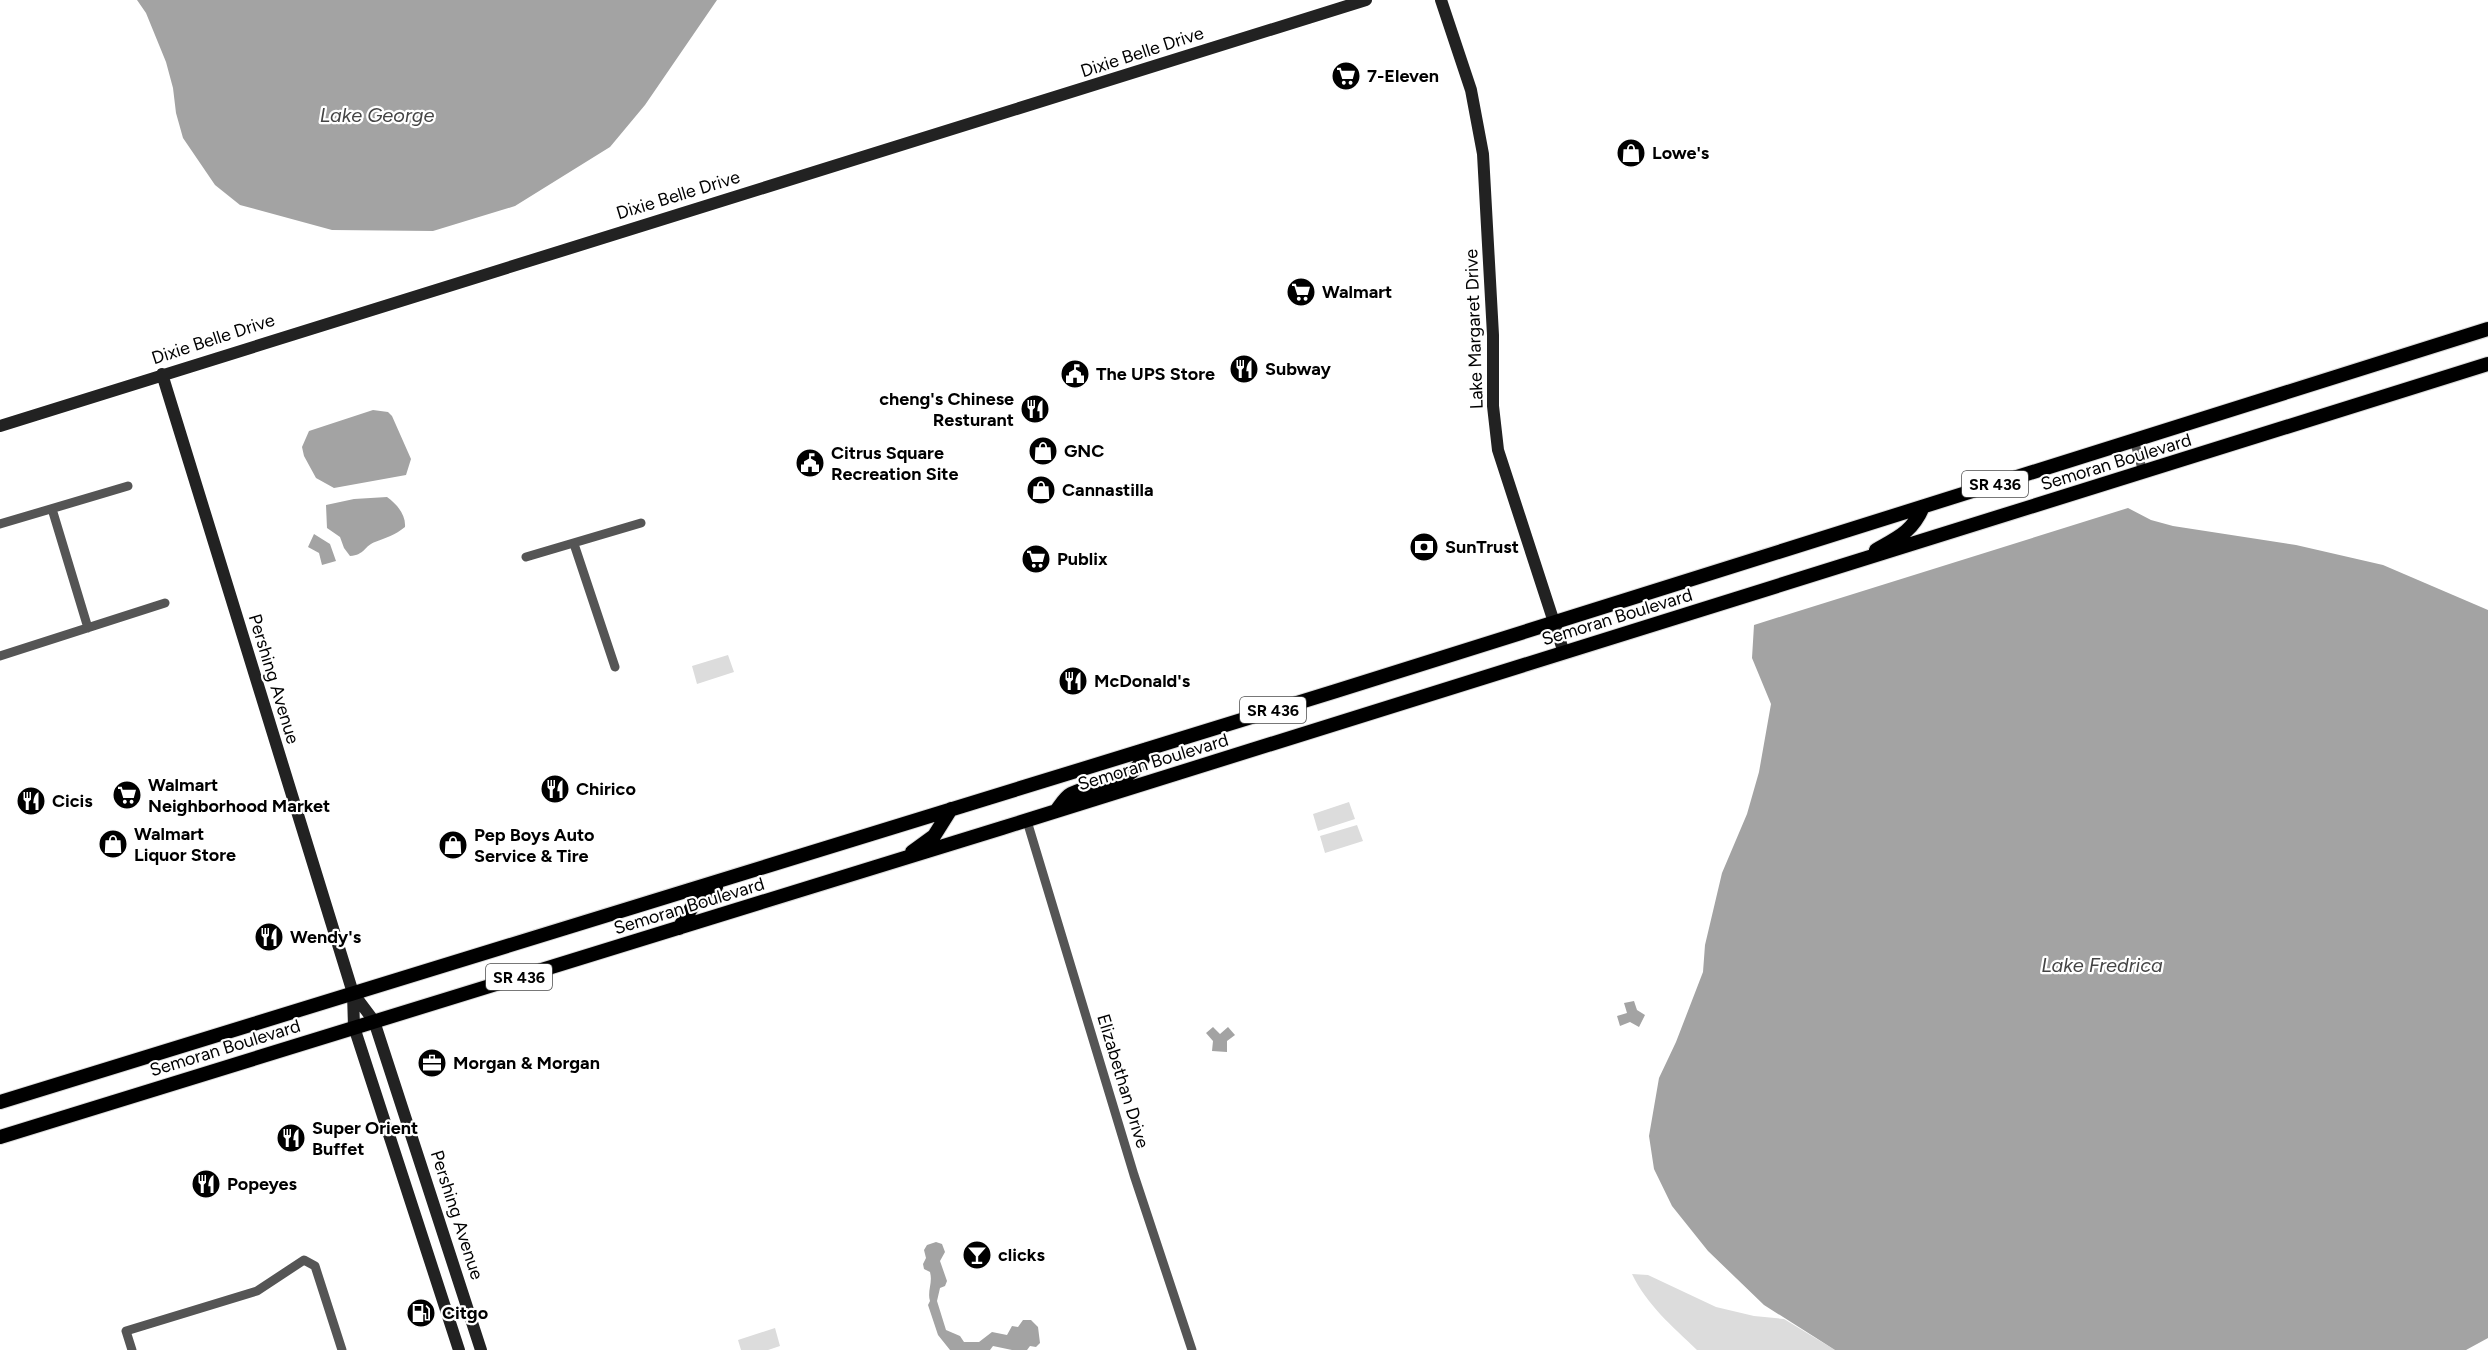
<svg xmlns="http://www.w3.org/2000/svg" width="2488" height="1350" font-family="Figtree,sans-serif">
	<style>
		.green { fill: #dcdcdc }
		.water { fill: #a3a3a3 }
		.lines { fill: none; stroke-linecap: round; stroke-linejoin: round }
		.primary-casing { stroke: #dbdbdb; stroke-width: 16 }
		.street { stroke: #555; stroke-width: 9 }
		.secondary { stroke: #222; stroke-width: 12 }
		.primary { stroke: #000; stroke-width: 14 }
		.labels { text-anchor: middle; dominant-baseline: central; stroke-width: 4.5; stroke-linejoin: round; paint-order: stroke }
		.shield { fill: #fff; stroke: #4c4c4c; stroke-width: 1.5 }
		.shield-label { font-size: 16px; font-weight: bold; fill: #000 }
		.street-label { font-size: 18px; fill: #000; stroke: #fff }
		.poi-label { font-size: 18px; font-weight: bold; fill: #000; stroke: #fff; text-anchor: start }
		.water-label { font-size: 20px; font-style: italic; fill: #444; stroke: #fff }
	</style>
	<rect width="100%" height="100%" fill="#fff"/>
	<path class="green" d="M728 655 734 672 697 684 692 666Z
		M1349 802 1355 819 1318 831 1313 814Z
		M1357 825 1363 841 1325 853 1320 836Z
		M1632 1274 1648 1275 1716 1307 1754 1316 1784 1319 1835 1350H1697C1672 1326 1647 1305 1632 1274Z
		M775 1328 780 1346 768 1350H741L738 1340Z"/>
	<path class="water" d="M137 0H717L645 105 610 147 515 206 433 231 332 230 240 205 215 185 183 138 176 113 173 88 166 62 146 13Z
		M373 410 388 412 392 416 411 459 406 475 334 488 316 478 304 456 302 447 309 431Z
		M387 497C397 504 406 515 405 527 395 535 386 538 375 542 364 546 365 555 350 556L344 548 340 537 327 528 326 505 354 499Z
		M2128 508 2151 520 2173 526 2296 545 2383 565 2488 610V1338L2466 1350H1835L1764 1305 1708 1251 1672 1206 1654 1169 1649 1136 1659 1078 1676 1042 1703 972 1705 945 1722 873 1747 814 1759 772 1771 704 1752 658 1754 625Z
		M314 534 330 544 336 561 322 565 319 553 308 547Z
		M1634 1001 1637 1010 1645 1015 1639 1027 1630 1022 1620 1026 1617 1016 1627 1013 1624 1003Z
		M1213 1027 1220 1034 1228 1027 1235 1035 1227 1041V1052L1212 1051 1213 1041 1206 1033Z
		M936 1242 942 1244 945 1252 940 1261 947 1281 945 1286 940 1288 937 1301 946 1330 960 1336 964 1342H979L992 1332 1007 1335 1012 1326 1018 1327 1023 1320H1031L1038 1327 1040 1343 1036 1347 1030 1346 1027 1350H1012L993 1346 990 1350H950L938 1335 928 1305 930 1301C927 1291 933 1283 930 1272L924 1269 923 1264 926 1258 924 1250 927 1245Z"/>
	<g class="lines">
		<g class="primary-casing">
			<path id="primary" d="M1876 550C1899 537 1912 532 1923 507
				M1056 811C1060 806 1065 797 1071 794 1101 779 1135 787 1147 749
				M912 852 934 836 951 809
				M679 928 697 899 716 887
				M0 1102 1336 691 2488 329
				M0 1137 1002 828 2488 364"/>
		</g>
		<path class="street" d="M2134 440 2143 472
			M52 509 88 628
			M0 524 128 486
			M574 544 615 667
			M526 557 641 523
			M0 656 165 603
			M1027 821 1134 1175 1192 1350
			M132 1350 126 1331 257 1291 304 1260 315 1266 342 1350"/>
		<path class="secondary" d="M1441 0 1471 90 1483 154 1493 335V406L1498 450 1564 653
			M162 374 353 993 354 1027 459 1350
			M0 426C454 281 911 144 1366 0
			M353 993 374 1021 481 1350"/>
		<use href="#primary" class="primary"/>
	</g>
	<defs>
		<g id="supermarket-disc" transform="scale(1.5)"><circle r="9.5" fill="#000" stroke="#fff"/><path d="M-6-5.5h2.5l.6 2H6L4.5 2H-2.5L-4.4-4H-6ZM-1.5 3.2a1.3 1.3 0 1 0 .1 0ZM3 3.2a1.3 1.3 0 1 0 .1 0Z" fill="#fff"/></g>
		<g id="shop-disc" transform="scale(1.5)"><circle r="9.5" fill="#000" stroke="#fff"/><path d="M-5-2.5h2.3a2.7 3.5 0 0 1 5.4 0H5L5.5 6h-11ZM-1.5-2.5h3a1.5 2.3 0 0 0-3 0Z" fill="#fff"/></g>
		<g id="restaurant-disc" transform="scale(1.5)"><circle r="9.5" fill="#000" stroke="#fff"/><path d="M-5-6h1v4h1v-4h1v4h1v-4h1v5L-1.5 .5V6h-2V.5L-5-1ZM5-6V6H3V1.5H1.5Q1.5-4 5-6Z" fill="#fff"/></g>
		<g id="civic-disc" transform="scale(1.5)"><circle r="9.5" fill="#000" stroke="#fff"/><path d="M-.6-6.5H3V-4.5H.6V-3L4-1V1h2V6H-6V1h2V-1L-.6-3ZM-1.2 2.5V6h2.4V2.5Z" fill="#fff"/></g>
		<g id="bank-disc" transform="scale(1.5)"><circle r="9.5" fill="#000" stroke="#fff"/><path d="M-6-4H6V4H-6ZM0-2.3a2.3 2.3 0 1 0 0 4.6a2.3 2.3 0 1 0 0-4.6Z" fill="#fff"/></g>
		<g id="office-disc" transform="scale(1.5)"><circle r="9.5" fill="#000" stroke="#fff"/><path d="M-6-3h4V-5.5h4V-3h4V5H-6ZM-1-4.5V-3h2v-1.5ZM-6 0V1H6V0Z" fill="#fff"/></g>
		<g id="bar-disc" transform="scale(1.5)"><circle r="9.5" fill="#000" stroke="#fff"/><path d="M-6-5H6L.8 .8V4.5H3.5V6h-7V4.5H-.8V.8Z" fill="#fff"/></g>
		<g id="fuel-disc" transform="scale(1.5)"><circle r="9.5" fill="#000" stroke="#fff"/><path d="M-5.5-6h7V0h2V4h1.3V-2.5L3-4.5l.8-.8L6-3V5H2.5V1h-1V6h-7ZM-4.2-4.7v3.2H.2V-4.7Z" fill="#fff"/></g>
	</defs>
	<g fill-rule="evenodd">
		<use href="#supermarket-disc" x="1346" y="76"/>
		<use href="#shop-disc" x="1631" y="153"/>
		<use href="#supermarket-disc" x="1301" y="292"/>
		<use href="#restaurant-disc" x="1244" y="369"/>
		<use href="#civic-disc" x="1075" y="374"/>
		<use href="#restaurant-disc" x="1035" y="409"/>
		<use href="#shop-disc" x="1043" y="451"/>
		<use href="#civic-disc" x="810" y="463"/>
		<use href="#shop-disc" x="1041" y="490"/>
		<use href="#bank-disc" x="1424" y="547"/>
		<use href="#supermarket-disc" x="1036" y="559"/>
		<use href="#restaurant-disc" x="1073" y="681"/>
		<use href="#restaurant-disc" x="555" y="789"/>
		<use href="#supermarket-disc" x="127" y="795"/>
		<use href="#restaurant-disc" x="31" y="801"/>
		<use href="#shop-disc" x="113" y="844"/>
		<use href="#shop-disc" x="453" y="845"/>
		<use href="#restaurant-disc" x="269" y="937"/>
		<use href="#office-disc" x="432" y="1063"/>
		<use href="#restaurant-disc" x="291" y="1138"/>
		<use href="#restaurant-disc" x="206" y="1184"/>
		<use href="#bar-disc" x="977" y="1255"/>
		<use href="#fuel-disc" x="421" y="1313"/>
	</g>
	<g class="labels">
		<g class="shield">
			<rect x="1962" y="471" width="66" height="26" rx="4.5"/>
			<rect x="1240" y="697" width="66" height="26" rx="4.5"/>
			<rect x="486" y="964" width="66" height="26" rx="4.5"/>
		</g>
		<g class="shield-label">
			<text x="1995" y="484">SR 436</text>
			<text x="1273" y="710">SR 436</text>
			<text x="519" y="977">SR 436</text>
		</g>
		<g class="street-label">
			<text transform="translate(1142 52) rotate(-18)">Dixie Belle Drive</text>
			<text transform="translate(678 195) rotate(-17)">Dixie Belle Drive</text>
			<text transform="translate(1474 329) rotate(-92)">Lake Margaret Drive</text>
			<text transform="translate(213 339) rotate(-18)">Dixie Belle Drive</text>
			<text transform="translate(2116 462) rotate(-17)">Semoran Boulevard</text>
			<text transform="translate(1617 617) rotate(-17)">Semoran Boulevard</text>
			<text transform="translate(274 679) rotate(73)">Pershing Avenue</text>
			<text transform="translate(1153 762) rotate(-17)">Semoran Boulevard</text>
			<text transform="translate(689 906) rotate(-17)">Semoran Boulevard</text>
			<text transform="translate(225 1048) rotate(-17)">Semoran Boulevard</text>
			<text transform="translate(1123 1081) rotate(73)">Elizabethan Drive</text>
			<text transform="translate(457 1215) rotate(72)">Pershing Avenue</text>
		</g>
		<g class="poi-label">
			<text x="1367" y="76">7-Eleven</text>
			<text x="1652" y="153">Lowe's</text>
			<text x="1322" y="292">Walmart</text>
			<text x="1265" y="369">Subway</text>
			<text x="1096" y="374">The UPS Store</text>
			<text x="1014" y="399" text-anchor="end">cheng's Chinese<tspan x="1014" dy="21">Resturant</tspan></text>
			<text x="1064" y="451">GNC</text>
			<text x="831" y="453">Citrus Square<tspan x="831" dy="21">Recreation Site</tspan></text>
			<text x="1062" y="490">Cannastilla</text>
			<text x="1445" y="547">SunTrust</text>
			<text x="1057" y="559">Publix</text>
			<text x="1094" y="681">McDonald's</text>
			<text x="148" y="785">Walmart<tspan x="148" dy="21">Neighborhood Market</tspan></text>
			<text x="576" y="789">Chirico</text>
			<text x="52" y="801">Cicis</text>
			<text x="134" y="834">Walmart<tspan x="134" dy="21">Liquor Store</tspan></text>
			<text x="474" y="835">Pep Boys Auto<tspan x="474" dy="21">Service &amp; Tire</tspan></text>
			<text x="290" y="937">Wendy's</text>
			<text x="453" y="1063">Morgan &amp; Morgan</text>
			<text x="312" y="1128">Super Orient<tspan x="312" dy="21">Buffet</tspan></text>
			<text x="227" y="1184">Popeyes</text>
			<text x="998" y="1255">clicks</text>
			<text x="442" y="1313">Citgo</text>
		</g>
		<g class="water-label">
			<text x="377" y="115">Lake George</text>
			<text x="2102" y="965">Lake Fredrica</text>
		</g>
	</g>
</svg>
